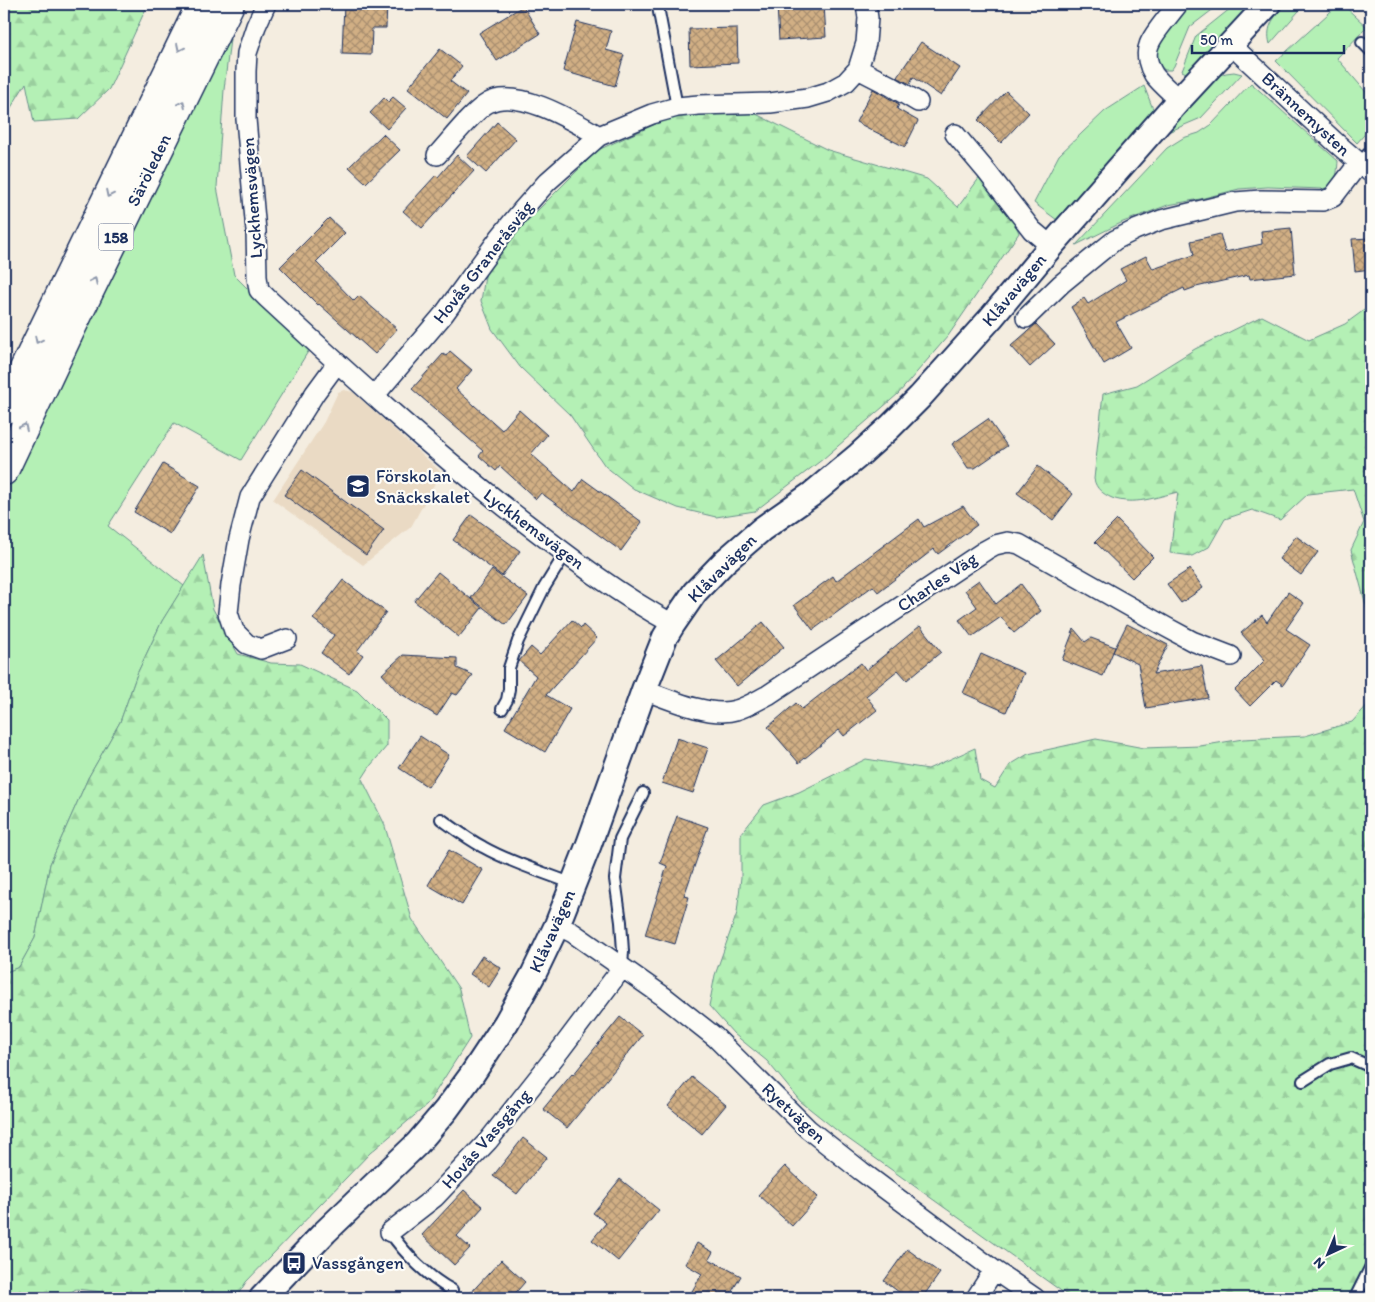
<svg xmlns="http://www.w3.org/2000/svg" width="1375" height="1302" font-family="Itim,sans-serif">
	<style>
		.built { fill: #eadac4 }
		.grass { fill: #b4f0b5; stroke: #68908a }
		.forest { fill: url(#forest-firs); stroke: #68908a }
		.building { fill: url(#building-cross-hatch); stroke: #1b2f5e }
		.lines { fill: none; stroke-linecap: round; stroke-linejoin: round }
		.service-casing { stroke: #1b2f5e; stroke-width: 14 }
		.minor-casing { stroke: #1b2f5e; stroke-width: 22 }
		.tertiary-casing { stroke: #1b2f5e; stroke-width: 28 }
		.primary-casing { stroke: #1b2f5e; stroke-width: 31 }
		.service { stroke: #fdfcf7; stroke-width: 10 }
		.minor { stroke: #fdfcf7; stroke-width: 19 }
		.tertiary { stroke: #fdfcf7; stroke-width: 24 }
		.primary { stroke: #fdfcf7; stroke-width: 28 }
		.oneway { stroke: #8c96aa }
		.labels { text-anchor: middle; dominant-baseline: central; stroke-width: 4.5; stroke-linejoin: round; paint-order: stroke }
		.shield { fill: #fdfcf7; stroke: #5f6c8c; stroke-width: 1 }
		.shield-label { font-size: 16px; font-weight: bold; fill: #1b2f5e }
		.street-label { font-size: 18px; fill: #1b2f5e; stroke: #fdfcf7 }
		.poi-label { font-size: 18px; fill: #1b2f5e; stroke: #fdfcf7; text-anchor: start }
	</style>
	<defs>
		<pattern id="forest-firs" width="22" height="20" patternUnits="userSpaceOnUse" patternTransform="scale(1.25)"><rect width="22" height="20" fill="#b4f0b5"/><path d="M5 1l3.5 6h-7zM16 11l3.5 6h-7z" fill="#9ace9e"/></pattern>
		<pattern id="building-cross-hatch" width="8" height="8" patternUnits="userSpaceOnUse" patternTransform="scale(1.25)"><rect width="8" height="8" fill="#d1af84"/><path d="M0 0l8 8M0 8l8-8" fill="none" stroke="#a98f6f"/></pattern>
	</defs>
	<rect width="100%" height="100%" fill="#f4ede0"/>
	<filter id="ink" filterUnits="userSpaceOnUse"><feTurbulence type="fractalNoise" baseFrequency=".02" numOctaves="2"/><feDisplacementMap in="SourceGraphic" scale="10" xChannelSelector="R" yChannelSelector="G"/><feConvolveMatrix kernelMatrix="1 2 1 2 8 2 1 2 1" color-interpolation-filters="sRGB"/></filter>
	<g filter="url(#ink)">
		<path class="built" d="M344 390 353 392 441 472 411 527 363 565 273 500 324 422 338 392Z"/>
		<path class="grass" d="M1186 4H1220L1190 27 1174 66 1171 70H1165L1161 67 1157 56V45Z
			M1236 4H1250L1199 62 1190 72 1186 73 1182 71 1196 36Z
			M1286 4H1305L1270 44C1265 26 1275 16 1286 4Z
			M1339 4H1342L1367 27 1337 58 1371 98V127L1357 143 1276 61Z
			M230 39 224 90 217 187 234 275 309 350 241 460 174 423 108 526 184 586 162 621 137 674 120 722 88 778 50 864 35 938 19 967 4 973V490L46 392Z
			M1234 72 1242 74 1201 118 1161 135 1217 76 1226 73Z
			M1251 83 1338 161C1337 175 1337 183 1323 189L1268 187 1239 189 1200 199 1168 205 1123 222 1076 245 1167 148 1183 138 1199 133 1211 125Z
			M1144 86 1155 114 1057 220 1034 203 1059 155 1105 111Z"/>
		<path class="forest" d="M4 4H148L109 89 78 119 34 122 26 83 4 119Z
			M742 107 828 150 927 179 958 207 980 177 1008 206 1019 233 948 336 898 394 823 459 755 511 716 517 678 508 634 489 605 466 570 415 520 367 492 329 481 301 487 264 533 215 598 150 671 117Z
			M1371 305V624L1351 550 1364 522 1353 489 1308 494 1280 520 1252 510 1225 519 1209 547 1192 556 1170 553 1178 492C1156 497 1134 506 1112 498 1103 494 1096 489 1094 479L1103 394 1137 385 1195 349 1262 316 1309 340 1345 324Z
			M203 555 213 609 238 654 271 663 300 664 357 690 387 720V746L371 765 362 779 384 823 412 919 459 989 470 1038 427 1105 370 1153 246 1282 236 1298H131L103 1292 76 1289 61 1298H4V973L19 967 35 938 50 864 88 778 120 722 137 674 162 621Z
			M1371 701V1298H1071L840 1133 800 1101 767 1061 734 1034 709 1006 715 975 737 913 741 877V834L764 805 799 792 866 759 928 769 975 748 980 780 995 788 1010 765 1028 754 1096 739 1144 748 1200 746 1243 739 1305 736 1352 722Z"/>
		<path class="building" d="M344 4H387L386 28H372L371 55 342 54Z
			M798 4H824L826 37 779 40 777 5Z
			M523 6 540 34 497 61 479 33Z
			M577 22 611 31 606 50 624 55 615 86 563 71Z
			M737 28 738 63 690 65 689 29Z
			M921 42 960 68 941 96 913 77 910 84 897 77Z
			M440 49 462 66 450 81 467 94 447 119 408 88Z
			M873 89 899 104 897 109 918 121 905 147 856 122Z
			M1006 91 1029 113 1001 143 978 120Z
			M393 97 406 108 387 129 370 113 384 98 388 102Z
			M497 122 516 139 486 173 467 156Z
			M383 134 400 150 366 183 349 167Z
			M457 155 474 171 422 228 403 211 436 175 438 177Z
			M329 218 345 233 316 262 354 301 359 296 397 329 375 354 319 304 318 305 280 267Z
			M1291 228 1295 274 1250 279 1249 275 1196 287 1185 291 1184 288 1116 322 1131 348 1104 364 1071 307 1084 298 1088 304 1126 280 1120 269 1146 256 1153 269 1194 255 1191 241 1220 234 1225 252 1262 244 1261 231Z
			M1370 238 1371 269 1355 271 1352 239Z
			M1036 324 1055 344 1030 367 1011 346Z
			M450 351 472 370 456 389 502 430 519 410 547 435 531 454 574 492 583 479 642 522 621 551 541 493 536 499 500 466 496 471 479 456 483 451 412 389 443 354 446 356Z
			M988 419 1007 446 975 468H968L952 444Z
			M163 464 200 486 170 534 134 512Z
			M1038 466 1073 494 1053 520 1017 493Z
			M302 470 384 530 366 555 284 495Z
			M963 506 977 525 938 554 934 549 878 592 873 586 813 630 794 605 833 576 836 581 919 519 924 527Z
			M471 515 520 551 502 576 453 540Z
			M1117 520 1153 557 1132 578 1095 542Z
			M1296 536 1318 552 1301 575 1279 559Z
			M1190 569 1203 588 1181 603 1167 584Z
			M492 570 528 596 506 625 471 598Z
			M438 572 482 608 459 637 414 601Z
			M343 580 386 612 357 651 363 655 349 674 321 653 334 635 313 619Z
			M979 580 996 604 1021 584 1041 611 1014 633 1001 617 972 637 959 620 977 607 965 590Z
			M1288 592 1304 603 1286 629 1310 645 1283 685 1276 680 1250 706 1235 690 1265 660 1241 633 1262 615 1267 622Z
			M572 620 581 628 583 625 597 638 546 695 570 709 545 752 505 728 536 676 519 661 531 647 540 655Z
			M763 622 784 647 737 686 716 661Z
			M1127 624 1168 645 1153 674 1202 666 1208 698 1146 708 1138 664 1113 652Z
			M920 626 941 652 907 680 898 670 866 696 877 710 844 736 839 730 799 763 768 727 796 703 802 709 861 663 866 670Z
			M1074 629 1085 642 1091 638 1115 647 1103 676 1062 660Z
			M981 654 1024 673 1006 712 963 693Z
			M403 655 457 658V668L473 675 457 695 452 693 437 716 398 692 382 674Z
			M420 736 449 755 428 787 399 768Z
			M677 738 708 748 693 793 662 783Z
			M677 816 708 827 684 896 689 897 675 944 645 935 667 866 660 863Z
			M449 850 483 870 462 905 428 885Z
			M482 956 501 968 489 987 470 974Z
			M620 1017 643 1035 567 1128 543 1109 572 1074 573 1075Z
			M692 1077 726 1105 702 1134 668 1106Z
			M523 1138 547 1157 517 1194 493 1176Z
			M785 1166 818 1197 792 1226 758 1195Z
			M620 1179 659 1210 618 1261 592 1240 606 1223 593 1213Z
			M464 1190 483 1207 457 1236 470 1248 454 1265 422 1235Z
			M697 1243 713 1252 709 1259 741 1276 728 1298H688L702 1274 685 1264Z
			M907 1249 940 1273 922 1298H907L884 1281Z
			M501 1260 525 1282 511 1298H466Z"/>
		<g class="lines">
			<g class="service-casing">
				<path id="service" d="M658 7 677 107
					M1362 42 1371 51
					M1359 163 1371 151
					M502 709 507 700 509 689V668L518 641 544 588 565 554
					M441 819C455 829 468 839 483 847 511 863 543 872 573 884
					M622 968 623 951 621 922 615 879 620 839 643 793
					M1303 1081 1330 1064 1351 1058 1371 1067
					M390 1232C404 1253 429 1278 452 1290
					M1355 1298 1371 1266"/>
			</g>
			<g class="minor-casing">
				<path id="minor" d="M266 4 256 26 247 53 246 71V119L256 231 257 277 259 290 267 298C350 375 434 452 523 521 571 558 619 595 673 624
					M1178 4C1170 15 1153 33 1149 45 1145 55 1149 67 1154 75 1161 84 1171 92 1179 100
					M1230 44 1334 141 1371 173
					M858 69 891 86 918 102
					M955 134 987 172 1032 230 1051 246
					M437 155C450 141 472 112 488 103 518 87 573 121 599 136
					M1026 318 1061 284 1100 252 1115 240 1135 230 1161 220 1235 202 1261 200 1323 201 1333 197 1359 163
					M374 396 444 314 500 237 523 209 547 182 599 136 652 114 677 107 699 105 770 103 808 98 828 92 846 82 858 69 866 43 868 18 866 4
					M287 639 261 649 247 644 234 631 228 613 231 585 239 539 250 497 315 393 337 363
					M644 690C668 699 711 718 736 710 747 707 758 700 768 695L986 550 995 545 1008 542 1019 544 1166 627 1192 641 1231 656
					M557 925 573 933 663 996 715 1037 808 1129 861 1171 994 1270 1035 1298
					M390 1232 435 1197 488 1141 561 1049 622 968
					M976 1298 994 1270"/>
			</g>
			<g class="tertiary-casing">
				<path id="tertiary" d="M262 1298 325 1232 417 1144 446 1110 471 1076 506 1023 534 973 557 925 589 844 644 690 665 637 673 624 695 592 725 561 762 529 812 494 859 455 890 427 920 397 991 318 1051 246 1179 100 1268 4"/>
			</g>
			<g class="primary-casing">
				<path id="primary" d="M4 410 201 4
					M4 471 72 327 230 4"/>
			</g>
			<use href="#service" class="service"/>
			<use href="#minor" class="minor"/>
			<use href="#tertiary" class="tertiary"/>
			<use href="#primary" class="primary"/>
		</g>
		<defs><path id="oneway-chevron" d="M-2-3.5L2.5 0L-2 3.5" fill="none" stroke-width="1.6" stroke-linecap="round" stroke-linejoin="round" transform="scale(1.25)"/></defs>
		<g class="oneway">
			<use href="#oneway-chevron" transform="translate(180 48) rotate(116)"/>
			<use href="#oneway-chevron" transform="translate(182 104) rotate(-64)"/>
			<use href="#oneway-chevron" transform="translate(109 194) rotate(116)"/>
			<use href="#oneway-chevron" transform="translate(94 281) rotate(-64)"/>
			<use href="#oneway-chevron" transform="translate(38 340) rotate(116)"/>
			<use href="#oneway-chevron" transform="translate(24 427) rotate(-65)"/>
		</g>
	</g>
	<defs>
		<g id="school-square" transform="scale(1.25)"><rect x="-9" y="-9" width="18" height="18" rx="4" fill="#1b2f5e" stroke="#fdfcf7"/><path d="M0-5L7-2L0 1L-7-2ZM-4 1L0 2.5L4 1V4Q0 6-4 4Z" fill="#fff"/></g>
		<g id="bus-square" transform="scale(1.25)"><rect x="-9" y="-9" width="18" height="18" rx="4" fill="#1b2f5e" stroke="#fdfcf7"/><path d="M-5-6H5V4H4V6H2V4H-2V6H-4V4H-5ZM-3.5-4V0h7V-4ZM-3.5 1.2v1.5H-2V1.2ZM2 1.2v1.5H3.5V1.2Z" fill="#fff"/></g>
	</defs>
	<g fill-rule="evenodd">
		<use href="#school-square" x="358" y="486"/>
		<use href="#bus-square" x="294" y="1263"/>
	</g>
	<g class="labels">
		<rect class="shield" x="98.5" y="223.5" width="35" height="27" rx="4"/>
		<g class="shield-label">
			<text x="116" y="237">158</text>
		</g>
		<g class="street-label">
			<text transform="translate(1306 114) rotate(43)">Brännemysten</text>
			<text transform="translate(149 170) rotate(-64)">Säröleden</text>
			<text transform="translate(252 198) rotate(-94)">Lyckhemsvägen</text>
			<text transform="translate(483 262) rotate(-52)">Hovås Graneråsväg</text>
			<text transform="translate(1014 290) rotate(-50)">Klåvavägen</text>
			<text transform="translate(534 529) rotate(37)">Lyckhemsvägen</text>
			<text transform="translate(722 568) rotate(-45)">Klåvavägen</text>
			<text transform="translate(937 582) rotate(-34)">Charles Väg</text>
			<text transform="translate(552 931) rotate(-66)">Klåvavägen</text>
			<text transform="translate(794 1113) rotate(43)">Ryetvägen</text>
			<text transform="translate(486 1139) rotate(-49)">Hovås Vassgång</text>
		</g>
		<g class="poi-label">
			<text x="376" y="476">Förskolan<tspan x="376" dy="21">Snäckskalet</tspan></text>
			<text x="312" y="1263">Vassgången</text>
		</g>
	</g>
	<rect width="1375" height="1302" fill="none" stroke="#fdfcf7" stroke-width="20"/>
	<rect x="10" y="10" width="1355" height="1282" fill="none" stroke="#1b2f5e" stroke-width="2" filter="url(#ink)"/>
	<g transform="translate(1328 1254) rotate(224)" stroke="#fdfcf7" stroke-width="4" paint-order="stroke">
	<path d="M0-4L9 19L0 12L-9 19Z" fill="#1b2f5e"/>
	<text y="-8" font-size="14" font-weight="bold" text-anchor="middle" fill="#1b2f5e">N</text>
	</g>
	<path d="M1192 45v8h152v-8" fill="none" stroke="#1b2f5e" stroke-width="2.5"/>
	<text x="1200" y="45" font-size="15" fill="#1b2f5e" stroke="#fdfcf7" stroke-width="4" paint-order="stroke">50 m</text>
</svg>
